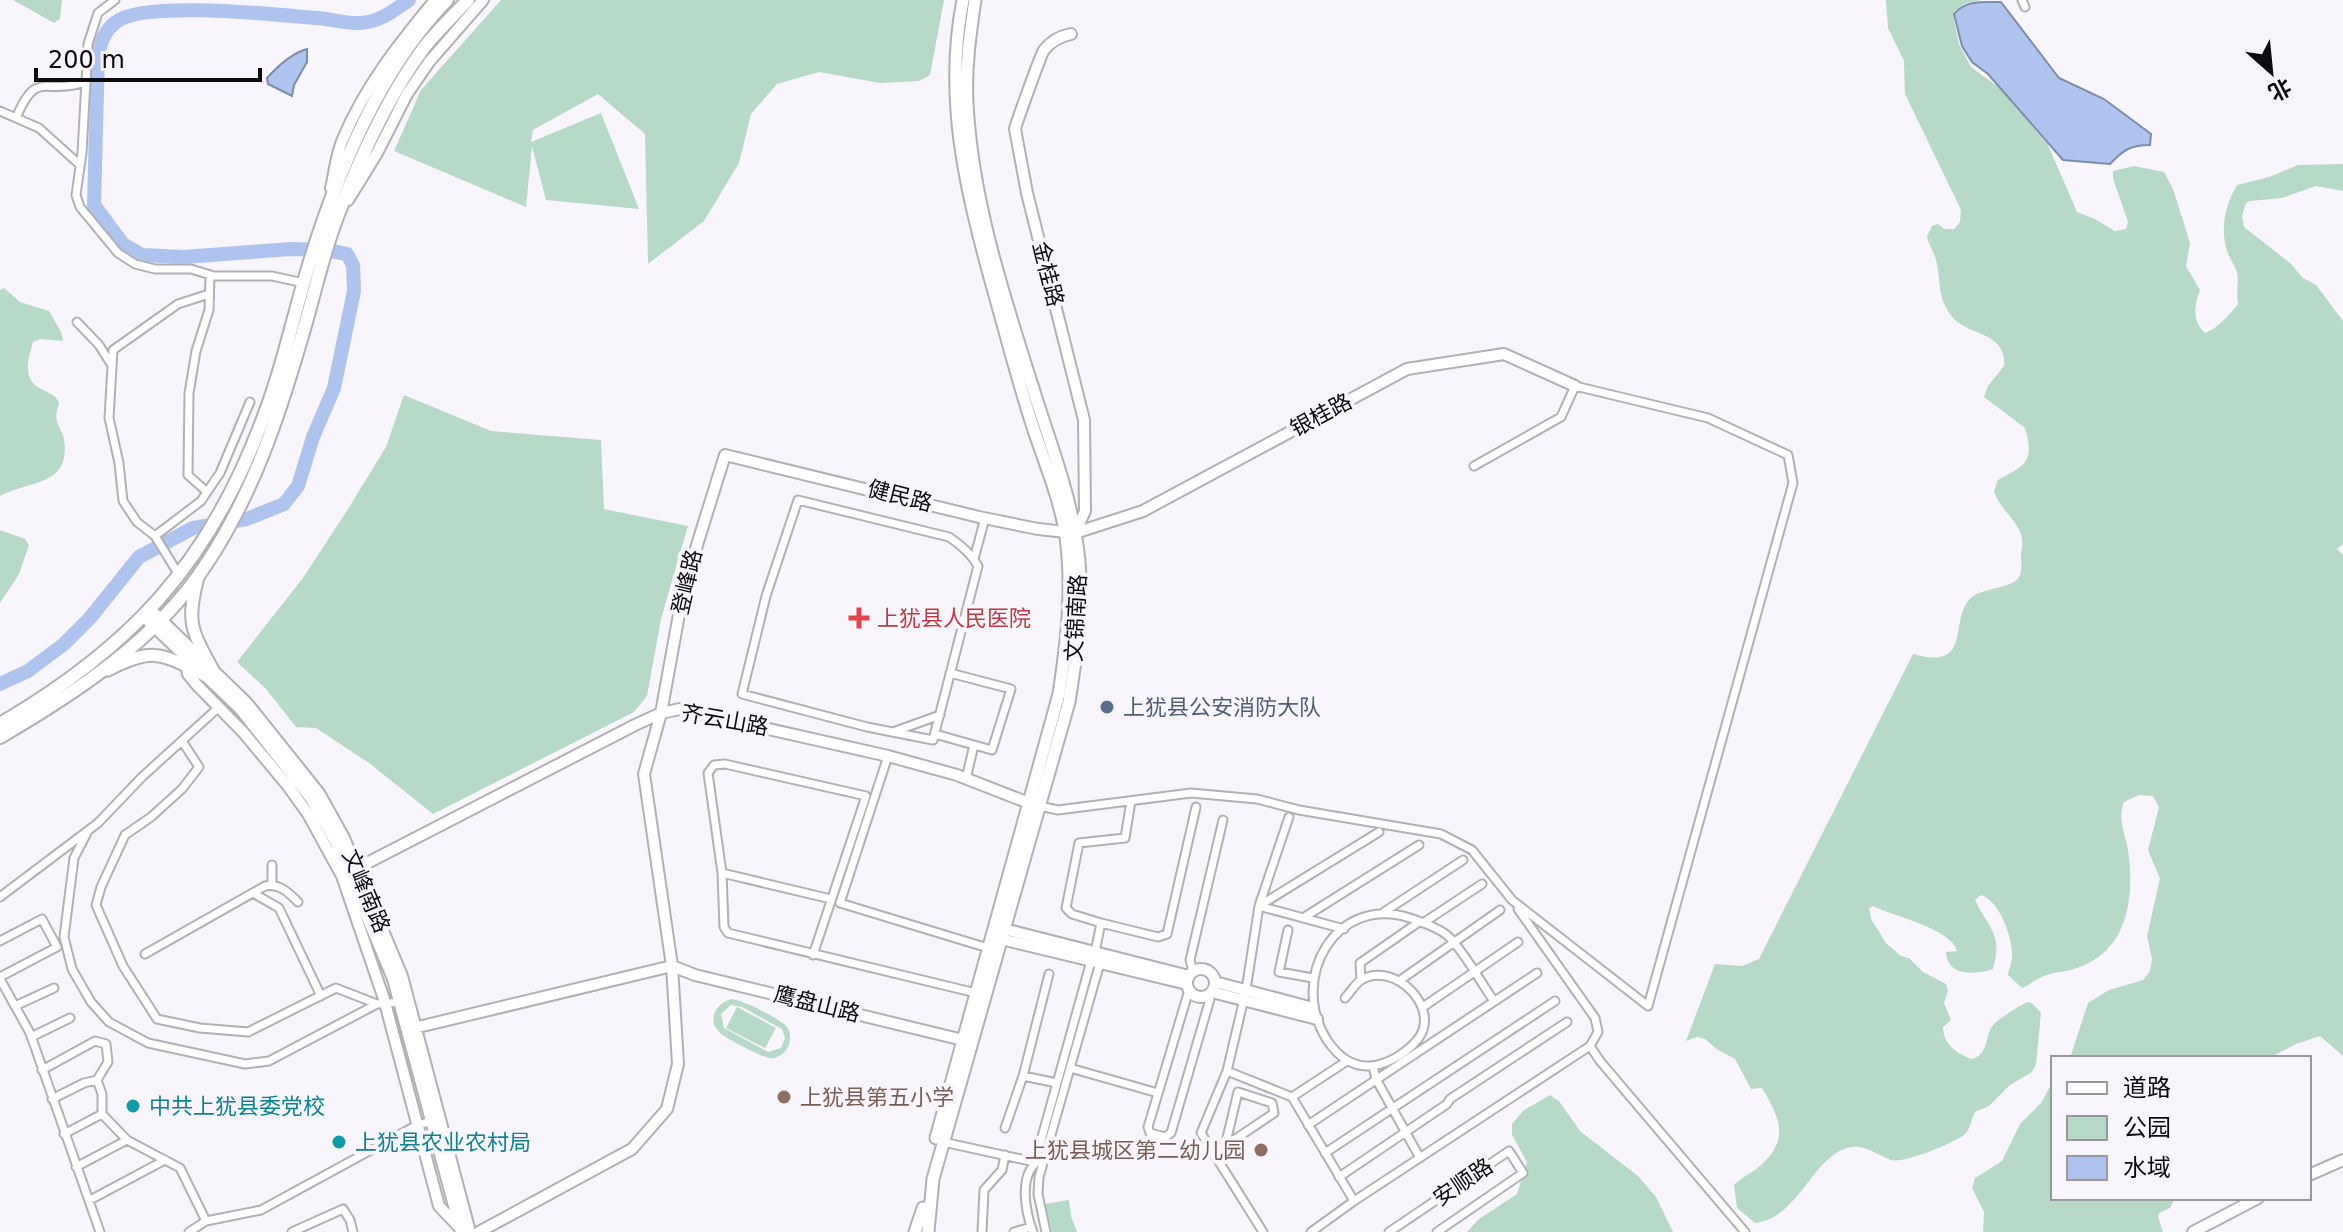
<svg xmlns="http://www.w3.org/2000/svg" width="2343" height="1232" font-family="'DejaVu Sans','Noto Sans SC',sans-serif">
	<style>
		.green { fill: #b7d9c7; fill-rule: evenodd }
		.water { fill: #aec3ed; stroke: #7d8caa; stroke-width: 2 }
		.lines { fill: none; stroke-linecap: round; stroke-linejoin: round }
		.river { stroke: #aec3ed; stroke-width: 14 }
		.street-casing { stroke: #b1b0b5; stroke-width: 11 }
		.secondary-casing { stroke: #b1b0b5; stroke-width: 14 }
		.primary-casing { stroke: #b1b0b5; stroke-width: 15 }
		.highway-casing { stroke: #b1b0b5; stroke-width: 16 }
		.street { stroke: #fff; stroke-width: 7 }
		.secondary { stroke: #fff; stroke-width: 10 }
		.primary { stroke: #fff; stroke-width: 11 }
		.highway { stroke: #fff; stroke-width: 12 }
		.health-dot { fill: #e0444e; stroke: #f8f6fc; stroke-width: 3 }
		.service-dot { fill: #5c6f8a; stroke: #f8f6fc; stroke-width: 3 }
		.education-dot { fill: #8d6e63; stroke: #f8f6fc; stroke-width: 3 }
		.culture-dot { fill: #0f9aa8; stroke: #f8f6fc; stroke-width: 3 }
		.labels { text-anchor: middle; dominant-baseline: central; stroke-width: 8; stroke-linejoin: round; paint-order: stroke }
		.street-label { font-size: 22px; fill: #0c0c0e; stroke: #f8f6fc }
		.health-label { font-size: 22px; fill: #be3a42; stroke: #f8f6fc; text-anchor: start }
		.service-label { font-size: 22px; fill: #4e5e75; stroke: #f8f6fc; text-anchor: start }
		.education-label { font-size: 22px; fill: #785e54; stroke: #f8f6fc; text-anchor: start }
		.culture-label { font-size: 22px; fill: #0d838f; stroke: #f8f6fc; text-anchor: start }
	</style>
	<rect width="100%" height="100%" fill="#f8f6fc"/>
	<path class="green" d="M13 0H62L60 19 54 23Z
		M501 0H944L930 75 919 81 880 83 819 72 777 84 751 114 739 163 704 221 648 264 645 134 598 94 533 130 531 142 601 113 639 209 546 200 532 146 526 207 394 151 421 90Z
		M1886 0H1981L1964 4 1955 11 1954 20 1959 44 1971 67 2001 89 2048 145 2077 212 2095 219 2115 231 2126 229 2128 222 2113 179V171L2134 166 2164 172 2173 189 2190 243 2186 266 2200 290C2194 306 2192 320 2205 333 2218 328 2229 315 2238 304 2236 293 2239 282 2237 272 2234 264 2228 256 2226 248 2221 226 2225 205 2237 185L2269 177 2298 165 2343 164V191L2316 186 2282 198 2250 201 2246 203 2242 216 2244 227 2290 263 2303 278 2316 285 2343 321V544L2337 549 2343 555V1056L2320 1036 2296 1044 2269 1058H2070L2088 1003 2109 990 2143 980 2150 971 2152 959 2147 936 2160 879 2148 850 2159 807 2153 796 2139 795 2124 802C2117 820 2125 832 2128 850 2135 898 2128 953 2074 969 2065 972 2053 972 2044 976 2036 979 2030 985 2022 988L2008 975C2009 969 2012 962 2012 956 2013 938 1999 900 1981 895L1975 900C1989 929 2003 934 1993 969 1976 975 1947 977 1946 952L1957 951C1951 928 1892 916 1873 906L1869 908 1871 919 1886 943 1901 956 1909 958 1923 972 1946 984 1948 991 1944 1003 1951 1020 1943 1027C1943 1044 1957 1054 1972 1059 1991 1053 1983 1034 1995 1023 2004 1016 2018 1006 2028 1002L2032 1003 2041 1013 2036 1064 2032 1072 2010 1085 1989 1106 1975 1112C1971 1119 1971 1128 1965 1134 1955 1143 1903 1164 1891 1160 1874 1154 1863 1142 1844 1149 1812 1161 1795 1220 1755 1223L1737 1208 1734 1185C1741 1178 1748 1175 1755 1170 1790 1143 1782 1121 1762 1088L1751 1089 1735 1059 1718 1050 1705 1039 1697 1037 1686 1041 1715 964 1742 966 1759 959 1913 654C1975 672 1947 618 1972 597 1983 588 2016 588 2020 575 2022 570 2021 562 2021 557 2021 551 2023 544 2022 538 2019 521 1999 509 1994 491L1998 480C2025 465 2035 463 2025 428L1984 397 1988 386 2004 366C2007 330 1965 337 1950 314 1937 296 1941 279 1936 260 1934 251 1928 245 1927 236L1932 226 1938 224 1944 229H1954L1960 222 1961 210 1905 94 1904 61 1888 28Z
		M4 288 20 302 49 311 61 332 63 341 40 339 33 342C28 360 21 380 43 390 51 394 54 394 59 402 58 409 55 414 57 421 58 427 63 433 64 439 71 487 29 480 0 496V290Z
		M404 395 491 431 601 440 604 509 688 526 661 619 647 696 634 712 433 814 369 763 316 728 296 727 266 689 237 662 303 578 348 509 386 447Z
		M0 530 25 539 29 545 19 574 0 603Z
		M731 999C743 1000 779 1018 787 1027 796 1040 785 1060 769 1058 760 1056 726 1039 719 1032 706 1019 717 1003 731 999ZM731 1005 742 1007 782 1029 785 1038 781 1048 768 1052 724 1028 721 1014Z
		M737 1007 776 1028 765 1048 726 1028Z
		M2053 1081V1198H2175L2170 1208 2159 1213 2158 1217 2163 1232H1983L1984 1212 1972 1188 1975 1178 2002 1161 2020 1124 2041 1103Z
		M1550 1095 1559 1101 1580 1131 1638 1176 1656 1197 1673 1232H1467L1479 1219 1517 1194 1527 1162 1512 1135V1124L1524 1110Z
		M1069 1200 1071 1216 1077 1232H1052L1045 1204Z"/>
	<path class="water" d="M2001 2 2059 78 2104 99 2151 134 2150 145C2131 145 2123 150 2110 164L2063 160 1988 74 1972 62 1962 46 1954 14C1965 0 1983 2 2001 2Z
		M307 49V62L294 85 292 96 268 84 267 78C277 67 292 53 307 49Z"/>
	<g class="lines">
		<path class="river" d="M0 684 28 671 64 644 90 618 139 557 193 528 247 519 284 504 298 486 313 437 334 388 354 291 353 265 347 254 326 250 291 249 184 257 142 255 123 244 94 205 98 53C102 40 105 30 116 22 143 0 279 15 317 18 331 19 346 24 360 23 380 22 393 11 409 0"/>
		<g class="street-casing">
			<path id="street" d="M115 0 98 13 88 44 82 153 76 195 80 207 118 253 135 264 155 269H191L214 276H272L304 283
				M2022 0 2025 7
				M0 111 39 128 80 165
				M16 118C37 68 44 96 86 82
				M77 322 99 345 111 364
				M207 492 220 473 250 402
				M798 500 949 537C961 545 971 553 978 566L933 740 867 727 742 694 766 596Z
				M155 536 201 501 207 492 188 475 189 393 196 351 209 310 210 276
				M974 559 985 518
				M179 575 155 536 137 522 123 501 119 463 109 418 113 350 178 304 209 294
				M950 673 1011 689 992 750 974 745
				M893 732 940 715
				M935 734 974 745 966 779
				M182 741 199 767 182 789 151 817 125 835 101 887 96 905 123 966 157 1019 200 1028 248 1032 336 988 377 1004 402 1002
				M888 756 840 903 988 948
				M1039 806 1058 810 1191 793 1257 799 1299 810 1441 834 1472 850 1512 900 1648 1006 1793 483 1788 455 1708 418 1575 386 1561 417 1474 466
				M1289 817 1259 906 1379 832
				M88 831 74 858 64 937 72 969 91 1002 109 1022 148 1043 245 1064 269 1061 377 1004
				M722 873 831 899
				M272 884V865
				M253 893 279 908 321 996
				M0 897 98 823 142 777 219 707
				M1518 909 1595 1018 1598 1032 1590 1046 1600 1061 1745 1232
				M1384 912 1463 860
				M1303 918 1419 845
				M1101 923 1072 914 1066 908 1079 843 1125 838 1131 801
				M1423 923 1482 884
				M1288 930 1279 972 1313 978
				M0 941 42 919 57 947 0 977
				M1095 952 1101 923 1158 937 1167 934 1196 807
				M145 954 265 886C279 883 288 892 298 902
				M813 955 866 796 725 764 714 765 708 773 722 873 724 927 728 933 976 993
				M1193 972 1190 960 1223 820
				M1049 974 1023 1076 1057 1083
				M0 979 30 1033 100 1232
				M1361 980 1360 963 1419 922
				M1399 981 1500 910
				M1189 990 1148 1127 1150 1133 1165 1137 1171 1133 1210 999 1209 995
				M1345 998C1350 993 1355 984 1361 980 1394 960 1442 1008 1418 1039 1405 1055 1380 1070 1359 1065 1345 1062 1335 1052 1327 1040 1288 978 1336 894 1410 918 1422 922 1439 928 1448 936 1464 951 1481 983 1494 1001
				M15 1006 54 988
				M1423 1007 1518 942
				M31 1037 70 1018
				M1373 1066 1376 1079 1420 1158
				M1070 1068 1158 1093
				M42 1070 95 1041 106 1044 108 1062 97 1080
				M1227 1071 1201 1133 1263 1232
				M1292 1097 1347 1061
				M52 1099 84 1083 97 1080 102 1094V1114L127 1140 180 1168 206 1221
				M1308 1125 1537 973
				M1005 1128 1023 1076
				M64 1134 102 1114
				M943 1142 1035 1162 1091 961
				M1213 1153 1225 1146 1238 1092 1272 1103 1274 1113 1225 1146
				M1325 1153 1555 1001
				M76 1167 127 1140
				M1339 1177 1447 1104 1450 1099 1567 1022
				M90 1200 165 1160
				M1354 1201 1590 1046
				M189 1232 206 1221 261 1210 417 1125 436 1120
				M292 1232 343 1209 350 1220 353 1232
				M982 1232 984 1190 1002 1170 1005 1155
				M1014 1232 1031 1227
				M1033 1232C1025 1211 1019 1176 1037 1162
				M1046 1232 1038 1194 1039 1177 1100 963
				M1311 1232 1354 1201 1292 1097 1227 1071 1246 990 1259 906 1344 929
				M1389 1232 1509 1151 1523 1173 1437 1232"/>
		</g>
		<g class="secondary-casing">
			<path id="secondary" d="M1071 34C1061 36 1051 41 1044 50 1041 54 1016 124 1015 129L1027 193 1084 420 1085 511 1075 533
				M331 188C335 172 336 154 343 139 365 86 399 44 435 0
				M348 200 377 153 407 94 429 62 483 0
				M151 610 247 703 319 793 344 838 402 976 470 1232
				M144 617 240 709 311 799 336 843 393 979 461 1232
				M186 662 188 674 197 685 243 732 288 786 308 814 342 876 384 999 439 1206 459 1227
				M342 876 635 725 661 713 680 709 888 756 957 775 1034 805
				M1004 929 1189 976
				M1001 939 1187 984
				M1187 983a14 14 0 1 1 28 0a14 14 0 1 1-28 0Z
				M1215 982 1313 1008
				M1212 992 1317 1019
				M410 1029 672 966 695 975 963 1040
				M2309 1175 2343 1160
				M479 1232 632 1149 667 1109 678 1064 672 966 644 774 661 713 684 587 725 455 979 517 1038 529 1075 533 1143 511 1407 369 1504 354 1575 386
				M2193 1232 2258 1198"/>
		</g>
		<g class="primary-casing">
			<path id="primary" d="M198 577C186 623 191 629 213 670
				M108 670C155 646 162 654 206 676
				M936 1138 1059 694C1067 641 1073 590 1066 537 1060 497 1043 459 1031 421 1016 374 1004 327 991 281 965 188 944 96 963 0
				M915 1232 923 1208
				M928 1232 933 1179 1069 702C1078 646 1086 589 1075 533 1067 487 1050 442 1036 398 1006 303 972 203 967 103 965 69 970 34 975 0"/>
		</g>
		<g class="highway-casing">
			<path id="highway" d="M0 724C130 648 207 566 261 424 279 379 290 331 303 285 331 188 375 73 447 0
				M0 737C77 692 158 639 207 563 256 489 282 406 306 322 316 287 324 251 337 217 359 160 386 99 423 49 436 32 453 16 468 0"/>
		</g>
		<use href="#street" class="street"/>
		<use href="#secondary" class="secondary"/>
		<use href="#primary" class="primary"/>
		<use href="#highway" class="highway"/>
	</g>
	<path class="health-dot" d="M855 606h8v8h8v8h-8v8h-8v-8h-8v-8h8z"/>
	<circle class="service-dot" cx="1107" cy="707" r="8"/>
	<g class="education-dot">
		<circle cx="784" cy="1097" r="8"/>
		<circle cx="1261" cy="1150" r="8"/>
	</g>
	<g class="culture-dot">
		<circle cx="133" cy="1106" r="8"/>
		<circle cx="339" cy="1142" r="8"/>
	</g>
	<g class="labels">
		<g class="street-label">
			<text transform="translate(1048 274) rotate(76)">金桂路</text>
			<text transform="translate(1321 415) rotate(-28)">银桂路</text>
			<text transform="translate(900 496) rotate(14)">健民路</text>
			<text transform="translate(687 582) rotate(-77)">登峰路</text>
			<text transform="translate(1076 618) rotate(-87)">文锦南路</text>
			<text transform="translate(725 720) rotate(10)">齐云山路</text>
			<text transform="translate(366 891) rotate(67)">文峰南路</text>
			<text transform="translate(817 1004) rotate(14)">鹰盘山路</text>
			<text transform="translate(1463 1182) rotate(-34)">安顺路</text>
		</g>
		<g class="health-label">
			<text x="877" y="618">上犹县人民医院</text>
		</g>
		<g class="service-label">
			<text x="1123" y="707">上犹县公安消防大队</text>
		</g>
		<g class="education-label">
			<text x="800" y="1097">上犹县第五小学</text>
			<text x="1245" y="1150" text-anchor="end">上犹县城区第二幼儿园</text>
		</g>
		<g class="culture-label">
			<text x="149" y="1106">中共上犹县委党校</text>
			<text x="355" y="1142">上犹县农业农村局</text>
		</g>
	</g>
	<rect x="2051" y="1056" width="260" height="144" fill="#f8f6fc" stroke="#9a989d" stroke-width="2"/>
	<rect x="2067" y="1082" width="40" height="12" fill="#ffffff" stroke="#9a989d" stroke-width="2"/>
	<text x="2123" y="1096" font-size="24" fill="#0c0c0e">道路</text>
	<rect x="2067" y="1116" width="40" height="24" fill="#b7d9c7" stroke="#9a989d" stroke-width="2"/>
	<text x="2123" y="1136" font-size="24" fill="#0c0c0e">公园</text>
	<rect x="2067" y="1156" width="40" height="24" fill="#aec3ed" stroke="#9a989d" stroke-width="2"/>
	<text x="2123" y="1176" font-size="24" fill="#0c0c0e">水域</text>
	<g transform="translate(2271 72) rotate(153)" stroke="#f8f6fc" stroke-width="6" paint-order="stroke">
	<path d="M0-6L14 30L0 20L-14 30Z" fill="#0c0c0e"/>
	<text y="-12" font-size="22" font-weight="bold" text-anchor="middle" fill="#0c0c0e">北</text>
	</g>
	<path d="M36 68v12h224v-12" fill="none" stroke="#0c0c0e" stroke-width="4"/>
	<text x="48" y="68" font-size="24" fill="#0c0c0e" stroke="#f8f6fc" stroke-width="6" paint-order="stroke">200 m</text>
</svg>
